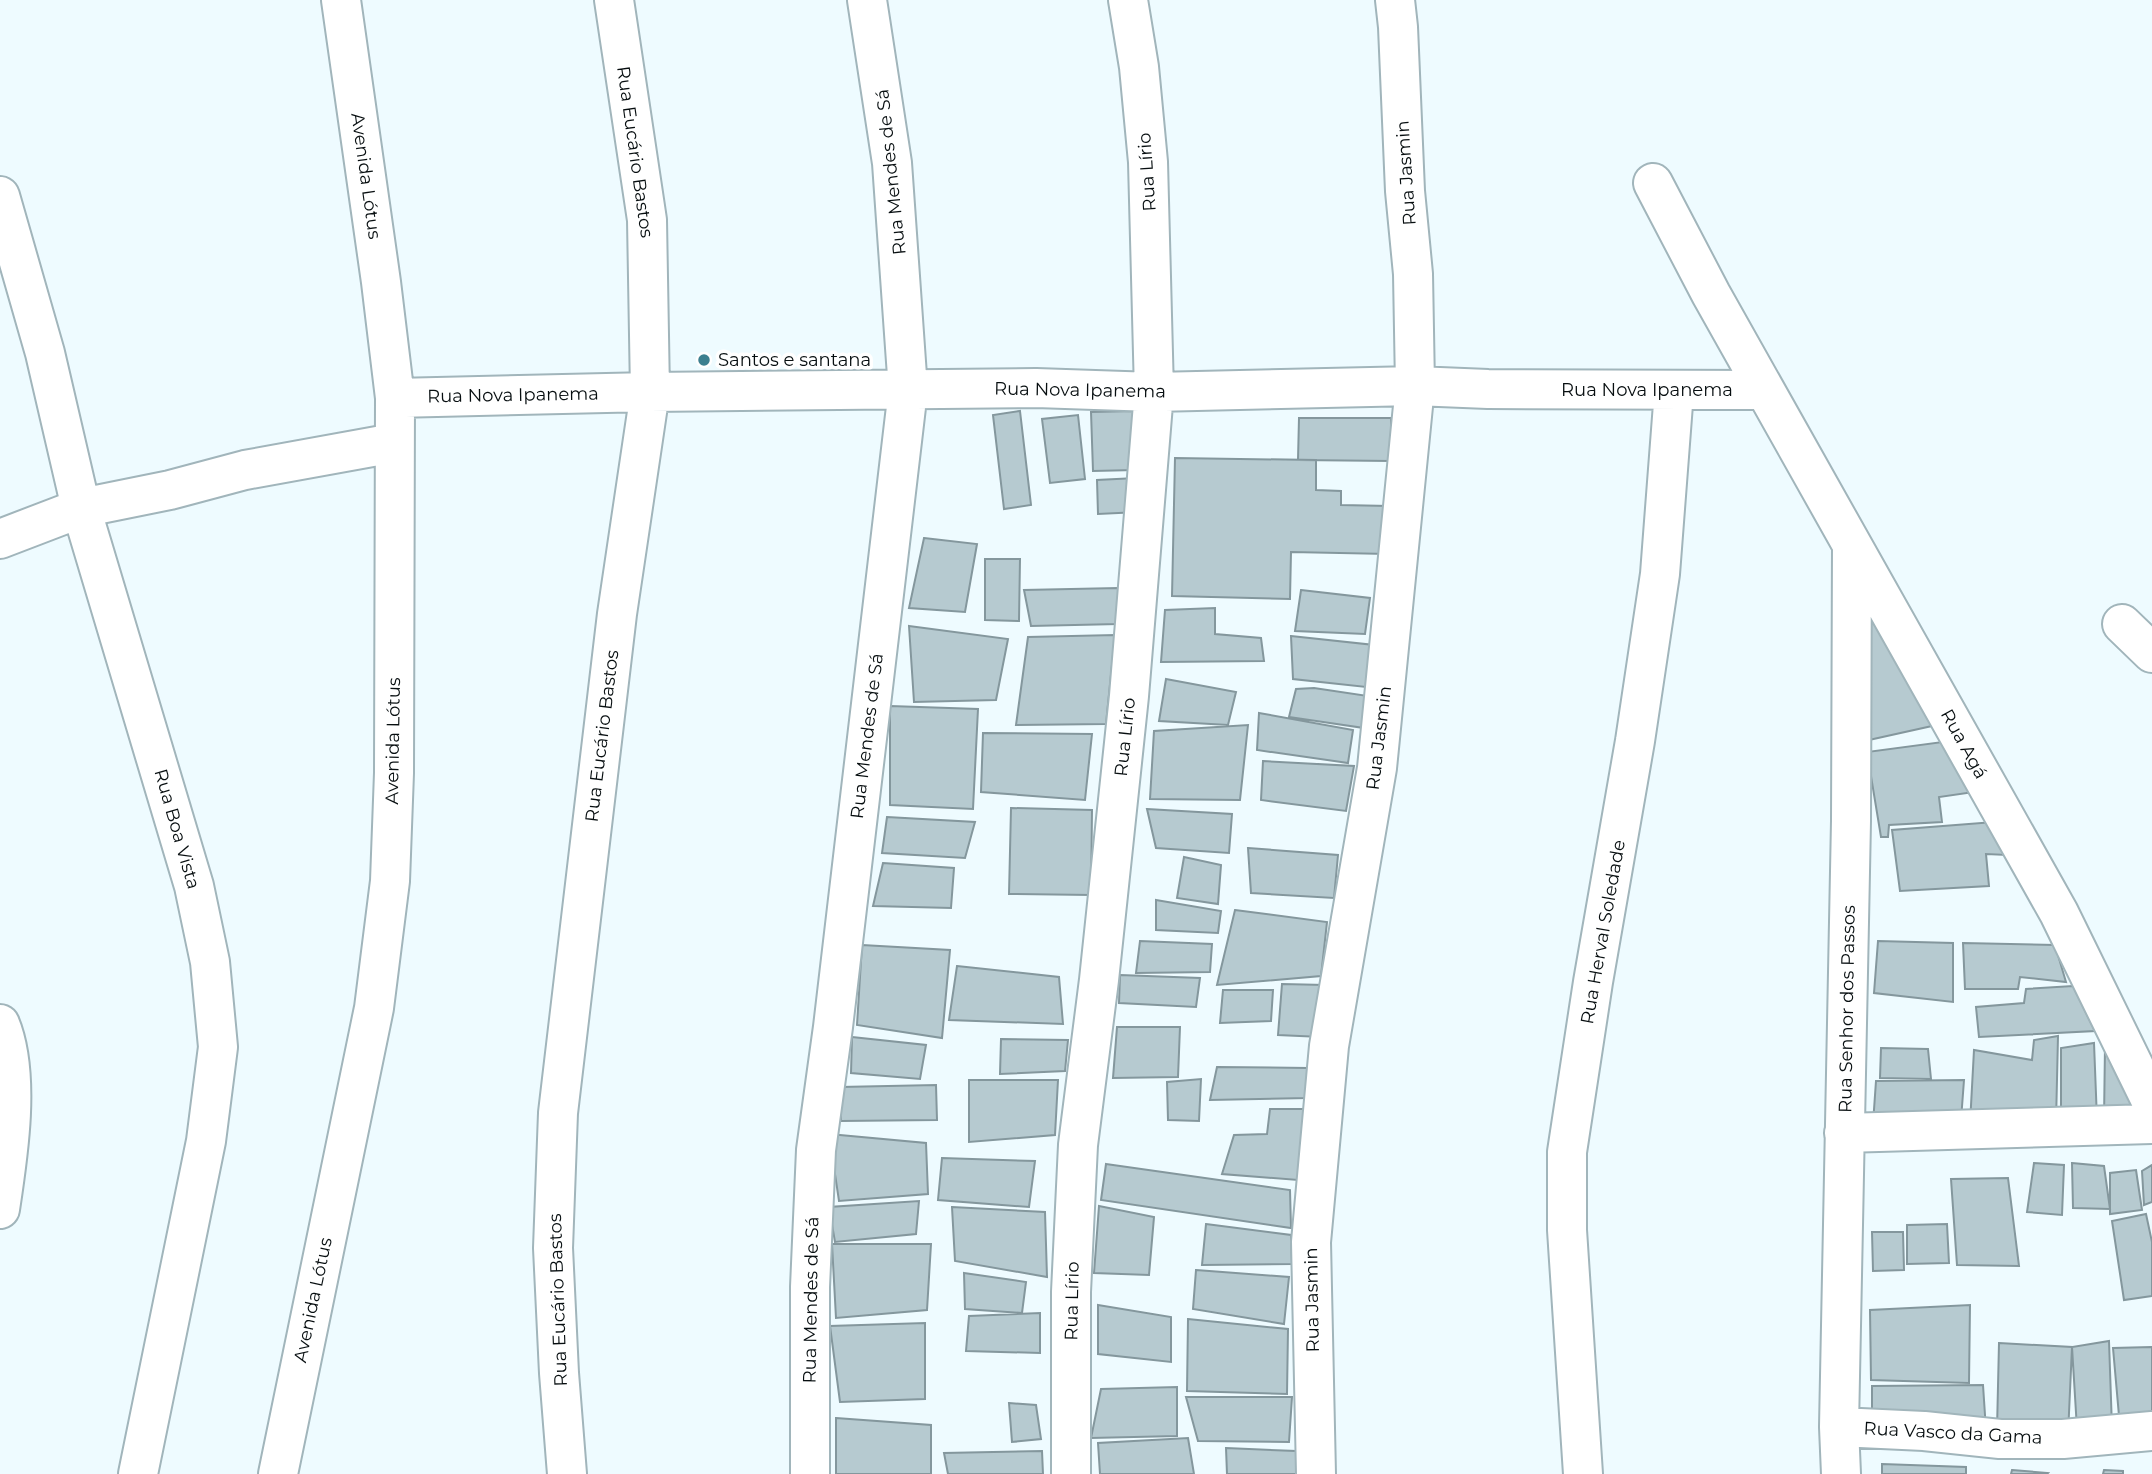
<svg xmlns="http://www.w3.org/2000/svg" width="2152" height="1474" font-family="Montserrat,sans-serif">
	<style>
		.building { fill: #b6cad0; stroke: #84979d; stroke-width: 2 }
		.lines { fill: none; stroke-linecap: round; stroke-linejoin: round }
		.minor-casing { stroke: #a1b5bb; stroke-width: 42 }
		.minor { stroke: #fff; stroke-width: 38 }
		.poi-dot { fill: #3c7f8f; stroke: #fff; stroke-width: 2.5 }
		.labels { text-anchor: middle; dominant-baseline: central; stroke-width: 7; stroke-linejoin: round; paint-order: stroke }
		.street-label { font-size: 18px; fill: #070e10; stroke: #fff }
		.poi-label { font-size: 18px; fill: #070e10; stroke: #fff; text-anchor: start }
	</style>
	<rect width="100%" height="100%" fill="#eefbff"/>
	<path class="building" d="M1020 411 1031 505 1004 509 993 415Z
		M1134 411 1135 470 1093 471 1091 412Z
		M1078 415 1085 479 1050 483 1042 419Z
		M1299 418H1391V461L1298 460Z
		M1175 458 1316 460V490L1341 491V505L1389 506 1388 554 1291 552 1290 599 1172 596Z
		M1136 478 1139 512 1098 514 1097 480Z
		M924 538 977 544 965 612 909 608Z
		M985 559H1020L1019 621 985 620Z
		M1118 588V624L1031 626 1024 590Z
		M1301 590 1370 598 1365 634 1295 631Z
		M1215 608V634L1261 638 1264 661 1161 662 1165 610Z
		M1880 616 1932 726 1869 740 1861 627Z
		M909 626 1008 639 996 700 914 702Z
		M1115 635 1106 724 1016 725 1028 637Z
		M1291 636 1374 645 1366 687 1293 679Z
		M1166 679 1236 692 1228 725 1159 721Z
		M1314 688 1368 696 1364 728 1289 717 1296 689Z
		M890 706 978 709 973 809 890 805Z
		M1259 713 1353 730 1348 763 1257 750Z
		M1248 725 1240 800 1150 799 1154 731Z
		M983 733 1092 734 1085 800 981 792Z
		M1950 741 1974 792 1939 797 1942 822 1889 825 1888 837H1881L1867 752Z
		M1263 761 1354 766 1346 811 1261 800Z
		M1011 808 1092 810 1091 895 1009 894Z
		M1147 809 1232 814 1229 853 1156 848Z
		M887 817 975 822 965 858 882 853Z
		M1994 822 2007 855 1986 854 1989 886 1900 891 1892 830Z
		M1248 848 1338 855 1334 898 1251 893Z
		M1184 857 1221 865 1218 904 1177 898Z
		M883 863 954 868 951 908 873 906Z
		M1156 900 1221 911 1218 933 1156 930Z
		M1235 910 1327 922 1321 976 1217 985Z
		M1140 941 1212 944 1210 972 1136 973Z
		M1878 941 1953 943V1002L1874 993Z
		M1963 943 2055 945 2066 982 2020 977 2018 989H1965Z
		M862 945 950 950 942 1038 857 1025Z
		M957 966 1059 977 1063 1024 949 1020Z
		M1120 975 1200 978 1196 1007 1119 1003Z
		M1282 984 1325 985 1321 1037 1278 1035Z
		M2073 986 2095 1031 1979 1037 1976 1007 2024 1003 2026 989Z
		M1223 990H1273L1271 1021 1220 1023Z
		M1117 1027H1180L1178 1077 1113 1078Z
		M2058 1036 2056 1123 1970 1124 1974 1050 2032 1060 2034 1040Z
		M852 1037 926 1045 920 1079 851 1073Z
		M1001 1039 1068 1040 1065 1071 1000 1074Z
		M2094 1043 2097 1120H2061V1048Z
		M2105 1046 2138 1119H2104Z
		M1881 1048 1928 1049 1931 1079 1880 1078Z
		M1217 1067 1308 1068V1098L1210 1100Z
		M1201 1079 1199 1121 1168 1120 1167 1082Z
		M969 1080H1058L1055 1135 969 1142Z
		M1964 1080 1961 1120 1873 1124 1876 1081Z
		M936 1085 937 1120 841 1121 840 1087Z
		M1270 1109H1309L1298 1180 1222 1174 1234 1135 1267 1134Z
		M829 1134 926 1143 928 1194 839 1201Z
		M942 1158 1035 1161 1029 1207 938 1200Z
		M2034 1163 2064 1165 2062 1215 2027 1212Z
		M2072 1163 2104 1166 2110 1209 2073 1208Z
		M1106 1164 1290 1190 1291 1228 1101 1200Z
		M2152 1165V1202L2144 1205 2142 1171Z
		M2136 1170 2142 1210 2110 1214V1173Z
		M2008 1178 2019 1266 1957 1265 1951 1179Z
		M919 1201 916 1234 835 1242 829 1207Z
		M1099 1206 1154 1217 1149 1275 1094 1273Z
		M952 1207 1045 1212 1047 1277 955 1261Z
		M2146 1214 2152 1242V1296L2124 1300 2112 1221Z
		M1206 1224 1291 1235 1292 1264 1202 1265Z
		M1947 1224 1949 1263 1907 1264V1225Z
		M1872 1232H1903L1904 1270 1873 1271Z
		M832 1244H931L927 1310 836 1318Z
		M1196 1270 1289 1277 1284 1324 1193 1309Z
		M964 1273 1026 1282 1022 1313 965 1309Z
		M1098 1305 1171 1317V1362L1098 1354Z
		M1970 1305 1969 1383 1871 1380 1870 1310Z
		M1040 1313V1353L966 1351 969 1316Z
		M1188 1319 1288 1329 1287 1394 1187 1391Z
		M925 1323V1399L840 1402 830 1326Z
		M2109 1341 2112 1428 2077 1429 2072 1347Z
		M1999 1343 2072 1347 2068 1435 1997 1429Z
		M2152 1347V1422L2120 1427 2113 1348Z
		M1983 1385 1986 1430 1872 1422V1386Z
		M1177 1387V1436L1091 1438 1101 1389Z
		M1186 1397H1292L1289 1442 1198 1441Z
		M1009 1403 1036 1405 1041 1439 1012 1442Z
		M836 1418 931 1425V1474H836Z
		M1188 1438 1194 1474H1100L1098 1443Z
		M1226 1448 1296 1451 1297 1474H1227Z
		M1042 1451 1043 1474H948L944 1453Z
		M1882 1464 1966 1467V1474H1882Z
		M2012 1470 2048 1473 2047 1474H2011Z
		M2104 1470 2123 1471V1474H2103Z"/>
	<g class="lines">
		<g class="minor-casing">
			<path id="minor" d="M1653 183 1711 294 2059 913 2152 1103
				M0 196 45 353 81 508 194 886 210 962 218 1047 206 1141 138 1474
				M395 398 650 392 1036 388 1154 392 1415 386 1488 389 1765 390
				M0 539 81 508 170 490 245 470 394 443
				M2122 624 2152 653
				M0 1024C21 1074 8 1157 0 1209
				M1844 1133 2152 1124
				M1839 1427 1924 1431 2000 1439H2063L2152 1431
				M278 1474 374 1008 390 881 394 773 395 398 381 282 341 0
				M567 1474 559 1373 553 1248 558 1113 617 614 650 392 647 220 614 0
				M810 1474V1287L816 1150 833 1027 908 390 892 163 867 0
				M1071 1474V1292L1078 1145 1099 980 1129 696 1154 392 1148 162 1139 67 1128 0
				M1316 1474 1311 1242 1329 1046 1377 768 1415 386 1413 274 1405 191 1398 27 1395 0
				M1583 1474 1567 1230V1152L1593 982 1635 741 1660 574 1674 391
				M1841 1474 1839 1427 1851 821 1852 547"/>
		</g>
		<use href="#minor" class="minor"/>
	</g>
	<circle class="poi-dot" cx="704" cy="360" r="7"/>
	<g class="labels">
		<g class="street-label">
			<text transform="translate(635 152) rotate(82)">Rua Eucário Bastos</text>
			<text transform="translate(891 172) rotate(-96)">Rua Mendes de Sá</text>
			<text transform="translate(1147 172) rotate(-94)">Rua Lírio</text>
			<text transform="translate(1406 173) rotate(-94)">Rua Jasmin</text>
			<text transform="translate(366 176) rotate(82)">Avenida Lótus</text>
			<text transform="translate(1080 390) rotate(1)">Rua Nova Ipanema</text>
			<text x="1647" y="390">Rua Nova Ipanema</text>
			<text transform="translate(513 395) rotate(-1)">Rua Nova Ipanema</text>
			<text transform="translate(602 736) rotate(-83)">Rua Eucário Bastos</text>
			<text transform="translate(867 736) rotate(-83)">Rua Mendes de Sá</text>
			<text transform="translate(1125 737) rotate(-84)">Rua Lírio</text>
			<text transform="translate(1379 738) rotate(-83)">Rua Jasmin</text>
			<text transform="translate(393 741) rotate(-89)">Avenida Lótus</text>
			<text transform="translate(1964 744) rotate(61)">Rua Agá</text>
			<text transform="translate(177 829) rotate(74)">Rua Boa Vista</text>
			<text transform="translate(1603 932) rotate(-80)">Rua Herval Soledade</text>
			<text transform="translate(1847 1009) rotate(-89)">Rua Senhor dos Passos</text>
			<text transform="translate(313 1300) rotate(-78)">Avenida Lótus</text>
			<text transform="translate(558 1300) rotate(-92)">Rua Eucário Bastos</text>
			<text transform="translate(811 1300) rotate(-89)">Rua Mendes de Sá</text>
			<text transform="translate(1312 1300) rotate(-91)">Rua Jasmin</text>
			<text transform="translate(1072 1301) rotate(-89)">Rua Lírio</text>
			<text transform="translate(1953 1433) rotate(3)">Rua Vasco da Gama</text>
		</g>
		<g class="poi-label">
			<text x="718" y="360">Santos e santana</text>
		</g>
	</g>
</svg>
